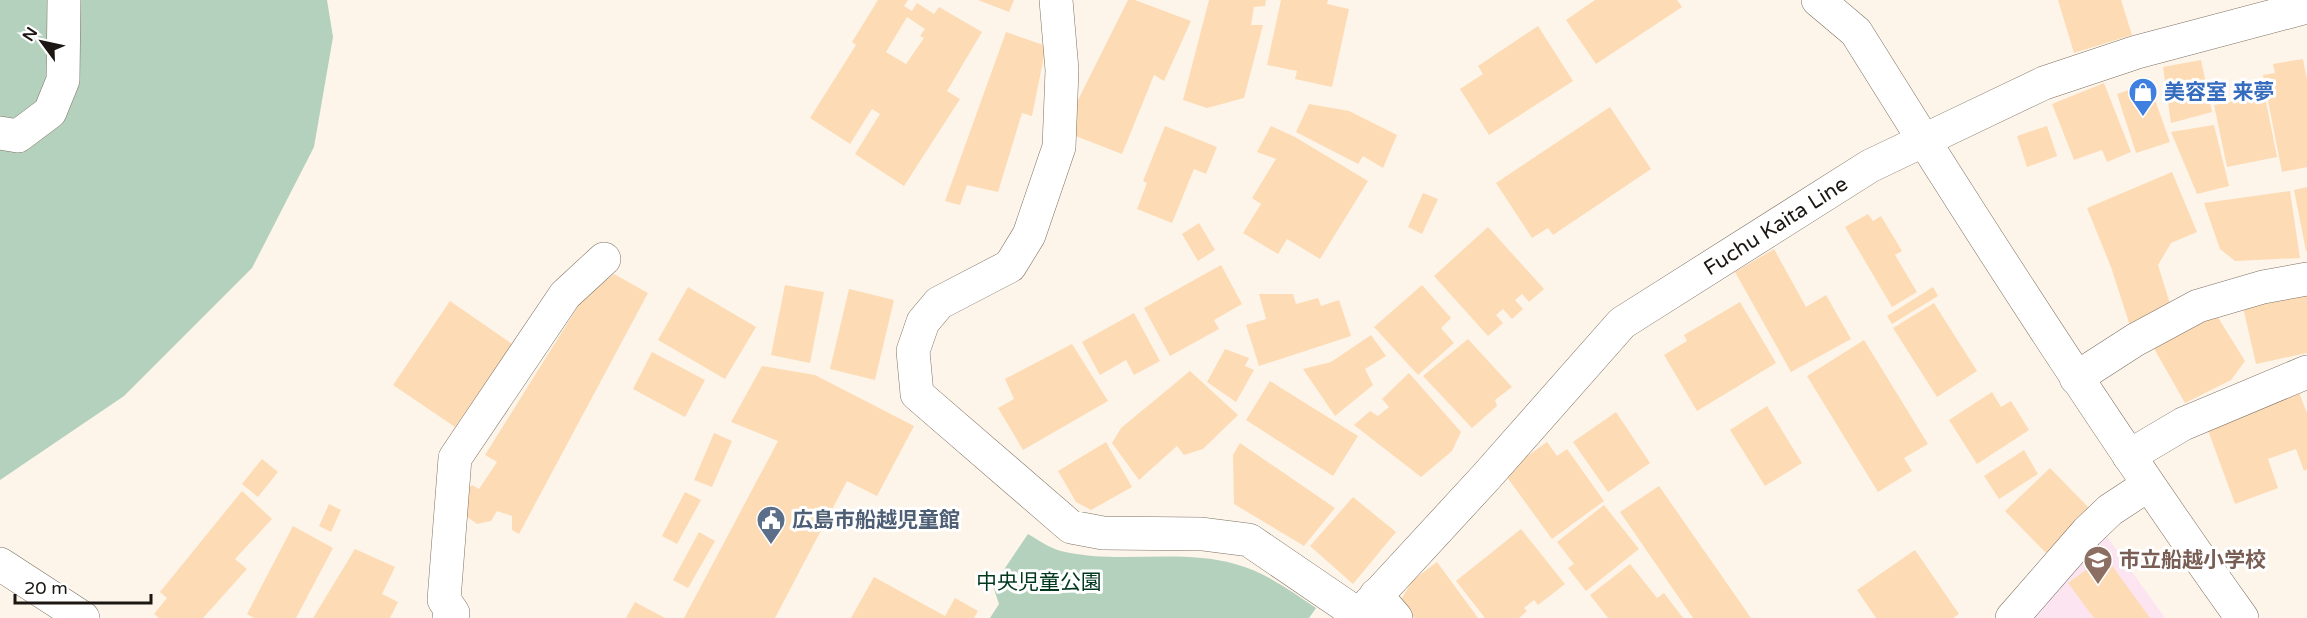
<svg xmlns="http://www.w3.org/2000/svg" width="2307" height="618" font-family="'Varela Round','Noto Sans JP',sans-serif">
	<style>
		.education { fill: #fce4f0 }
		.green { fill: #b3d1bd }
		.building { fill: #fddcb5; fill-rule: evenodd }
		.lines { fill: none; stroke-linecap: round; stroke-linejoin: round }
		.street-casing { stroke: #7d7162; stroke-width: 34 }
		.secondary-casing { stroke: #7d7162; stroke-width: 34 }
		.street { stroke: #fff; stroke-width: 33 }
		.secondary { stroke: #fff; stroke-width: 33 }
		.labels { text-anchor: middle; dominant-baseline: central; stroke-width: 6; stroke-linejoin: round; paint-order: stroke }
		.shop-label { font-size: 21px; font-weight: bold; fill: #366cbe; stroke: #fff; text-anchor: start }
		.street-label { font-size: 21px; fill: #1c1712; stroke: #fff }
		.service-label { font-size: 21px; font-weight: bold; fill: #4e5e75; stroke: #fff; text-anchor: start }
		.education-label { font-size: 21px; font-weight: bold; fill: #785e54; stroke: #fff; text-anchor: start }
		.park-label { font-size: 21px; fill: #00381d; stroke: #fff }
	</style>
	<rect width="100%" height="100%" fill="#fdf4ea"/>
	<path class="education" d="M2105 534 2165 618H2025Z"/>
	<path class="green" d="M0 0H327L333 37 314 147 252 268 124 396 0 480Z
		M1028 534C1038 540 1050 548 1061 551 1118 565 1178 548 1235 564 1265 572 1291 591 1316 608L1309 618H990L999 604 993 586Z"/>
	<path class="building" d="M878 0H908L904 6 912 11 917 3 934 14 939 7 982 32 947 91 960 99 904 186 855 154 880 114 872 109 850 144 810 118 856 45 852 42ZM907 17 925 29 920 36 924 38 906 64 886 52Z
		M978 0H1014L1009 12Z
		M1128 0H1135L1191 21 1164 81 1154 75 1122 154 1073 135 1076 104Z
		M1209 0H1266L1265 6 1254 7 1251 25H1263L1244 98 1207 108 1183 100Z
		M1281 0H1328L1327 4 1349 9 1332 87 1295 79 1297 71 1267 65Z
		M1595 0H1677L1682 7 1596 64 1566 20Z
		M2058 0H2121L2132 35 2074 53Z
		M1538 26 1573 81 1489 135 1460 89 1483 74 1478 66Z
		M1006 32 1046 46 1032 116 1022 113 998 192 967 185 960 205 945 201Z
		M2303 59 2307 80V167L2282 172 2263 75 2275 73 2273 64Z
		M2201 60 2212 112 2171 123 2163 67Z
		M2104 83 2131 152 2107 162 2102 150 2074 160 2052 104Z
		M2149 83 2170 142 2136 153 2117 94Z
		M2263 87 2277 157 2227 167 2214 105 2239 100 2237 92Z
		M1309 104 1349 111 1397 135 1383 168 1363 156 1358 164 1296 132Z
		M1610 107 1651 169 1553 235 1548 228 1532 238 1496 183Z
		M2214 125 2229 186 2197 194 2171 132Z
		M1165 126 1217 147 1206 174 1194 169 1172 223 1137 209 1147 183 1143 181Z
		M1271 126 1295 137 1368 181 1320 259 1287 239 1278 254 1243 233 1261 204 1252 198 1276 159 1257 152Z
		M2047 126 2057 156 2027 167 2017 136Z
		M2172 172 2197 232 2171 243 2158 265 2171 307 2130 326 2111 267 2087 208Z
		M2307 187V251H2306L2294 190Z
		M2290 191 2300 258 2235 261 2220 249 2204 203Z
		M1423 193 1438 199 1422 234 1408 227Z
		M1868 214 1873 221 1881 216 1902 251 1895 255 1917 292 1892 307 1845 227Z
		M1199 223 1215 250 1198 261 1182 234Z
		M1488 227 1544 289 1529 302 1522 294 1515 300 1523 309 1512 319 1503 309 1496 315 1503 323 1488 336 1434 276Z
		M1774 249 1806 307 1826 295 1851 339 1791 372 1735 272Z
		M1221 265 1242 304 1214 320 1219 329 1170 356 1144 308Z
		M614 274 648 293 519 534 512 530V516L497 511 491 521 477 524 466 516 465 490 472 485 479 489 497 462 485 455 582 300Z
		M785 285 824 292 810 363 771 355Z
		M1422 285 1451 318 1441 328 1454 343 1418 375 1374 327Z
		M688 287 756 327 725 379 658 340Z
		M1933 287 1938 296 1892 324 1887 316Z
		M849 289 894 300 875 380 830 369Z
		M2307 289V353L2256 364 2242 303Z
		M1259 294H1293L1296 304 1318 298 1321 306 1339 300 1351 336 1259 366 1246 325 1266 319Z
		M450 301 512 344 455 427 393 385Z
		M1740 302 1776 363 1697 411 1664 355 1687 341 1684 335Z
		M1934 303 1977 371 1937 397 1893 328Z
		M2214 311 2245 361 2231 380 2185 403 2152 345Z
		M1134 313 1160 361 1134 375 1126 360 1100 375 1082 342Z
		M1371 335 1386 356 1365 369 1373 385 1335 416 1303 369 1331 362Z
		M1468 339 1512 387 1495 400 1497 406 1472 428 1423 376Z
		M1864 340 1928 444 1904 458 1912 471 1878 492 1807 376Z
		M1072 344 1108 401 1023 450 998 408 1014 399 1005 379Z
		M1225 349 1249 358 1245 366 1254 370 1236 402 1207 382Z
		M652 352 705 380 685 417 633 389Z
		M762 366 815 375 914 426 877 496 847 481 775 618H684L778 441 731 422Z
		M1190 371 1238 415 1203 449 1184 455 1177 446 1139 480 1112 443 1121 428Z
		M1409 373 1461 432 1452 451 1421 477 1354 425 1370 411 1378 416 1389 407 1382 399Z
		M1270 381 1358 436 1333 476 1246 420Z
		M2298 390 2307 413V469L2304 471 2296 449 2268 459 2278 488 2235 504 2206 425Z
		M1992 392 2001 407 2011 401 2029 430 1977 464 1949 420Z
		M1767 406 1802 463 1765 486 1730 430Z
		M1616 412 1650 463 1608 492 1573 442Z
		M714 433 732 441 712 487 694 480Z
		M1106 442 1132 487 1091 510 1076 502 1058 471Z
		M1547 442 1557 456 1567 449 1604 501 1552 539 1504 473Z
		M1240 443 1335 508 1304 546 1234 504 1233 455Z
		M2024 450 2038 474 1999 499 1984 476Z
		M262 459 278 472 258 497 242 484Z
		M2050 468 2090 509 2046 553 2005 511Z
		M1659 486 1751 618H1693L1620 512Z
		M242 491 272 519 235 559 247 569 203 618H159L154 614 167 598 160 592Z
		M685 492 701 500 677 544 662 536Z
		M1353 497 1396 532 1353 584 1310 546Z
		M329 504 341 510 331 532 319 526Z
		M1604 505 1639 549 1586 591 1568 568 1574 564 1557 542Z
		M293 526 333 548 296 618H254L247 614Z
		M1521 529 1565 584 1538 605 1534 600 1524 608 1527 611 1519 618H1485L1456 581Z
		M699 532 715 541 688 588 673 580Z
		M355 549 395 567 382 594 398 602 390 618H313Z
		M1915 550 1959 614 1953 618H1876L1857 590Z
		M2105 556 2150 618H2094L2068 583Z
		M1437 562 1478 618H1414L1400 601 1413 580Z
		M1630 564 1657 598 1664 593 1683 618H1608L1590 595Z
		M874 577 945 616 955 598 978 611 974 618H851Z
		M635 602 665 618H626Z"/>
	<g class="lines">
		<g class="street-casing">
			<path id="street" d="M1056 0 1062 70 1059 147 1029 235 1010 266 939 303 923 322 913 351 917 394 1071 527 1103 533 1202 534 1249 540 1359 615
				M1818 0 1856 32 1923 139
				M0 133 18 136 50 112 63 80 64 0
				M2076 378 2135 340 2198 306 2263 287 2307 279
				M2129 456 2183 424 2307 372
				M0 564 83 618
				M1376 595 1396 618
				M449 618 453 613 444 600 455 458 565 295 604 259
				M2012 618 2087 532 2110 510 2148 485"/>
		</g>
		<g class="secondary-casing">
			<g id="secondary">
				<path d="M1923 139C2026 302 2130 462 2242 618"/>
				<path id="s1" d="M1356 618 1486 477 1622 323 1870 166 2044 83 2137 52 2307 7"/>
			</g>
		</g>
		<use href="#street" class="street"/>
		<use href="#secondary" class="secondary"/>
	</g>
	<defs>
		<g id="shop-pin" transform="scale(1.5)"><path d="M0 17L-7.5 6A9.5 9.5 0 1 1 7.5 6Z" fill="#3f7fe0" stroke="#fff"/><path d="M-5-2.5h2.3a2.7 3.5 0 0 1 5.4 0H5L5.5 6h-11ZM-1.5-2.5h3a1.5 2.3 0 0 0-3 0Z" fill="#fff"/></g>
		<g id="civic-pin" transform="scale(1.5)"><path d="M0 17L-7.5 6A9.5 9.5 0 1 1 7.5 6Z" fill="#5c6f8a" stroke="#fff"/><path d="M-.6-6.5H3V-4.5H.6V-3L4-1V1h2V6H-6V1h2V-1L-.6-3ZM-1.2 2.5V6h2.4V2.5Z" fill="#fff"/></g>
		<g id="school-pin" transform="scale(1.5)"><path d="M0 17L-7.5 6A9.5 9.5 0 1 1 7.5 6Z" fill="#8d6e63" stroke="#fff"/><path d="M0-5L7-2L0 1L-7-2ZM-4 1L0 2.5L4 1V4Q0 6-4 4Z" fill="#fff"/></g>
	</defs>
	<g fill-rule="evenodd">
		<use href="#shop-pin" x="2143" y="92"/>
		<use href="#civic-pin" x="771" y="520"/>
		<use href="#school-pin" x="2098" y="560"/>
	</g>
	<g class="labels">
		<g class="shop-label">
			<text x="2164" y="92">美容室 来夢</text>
		</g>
		<g class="street-label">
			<text stroke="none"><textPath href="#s1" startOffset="579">Fuchu Kaita Line</textPath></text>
		</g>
		<g class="service-label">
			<text x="792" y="520">広島市船越児童館</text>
		</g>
		<g class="education-label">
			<text x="2119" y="560">市立船越小学校</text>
		</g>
		<g class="park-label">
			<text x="1039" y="582">中央児童公園</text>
		</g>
	</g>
	<g transform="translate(42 42) rotate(303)" stroke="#ffffff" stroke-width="4.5" paint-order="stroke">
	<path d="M0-4.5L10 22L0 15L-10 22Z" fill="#1c1712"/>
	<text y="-9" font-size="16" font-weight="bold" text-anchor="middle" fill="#1c1712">N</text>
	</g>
	<path d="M15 594v9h136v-9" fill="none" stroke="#1c1712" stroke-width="3"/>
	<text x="24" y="594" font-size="18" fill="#1c1712" stroke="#ffffff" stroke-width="4.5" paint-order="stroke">20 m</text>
</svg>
